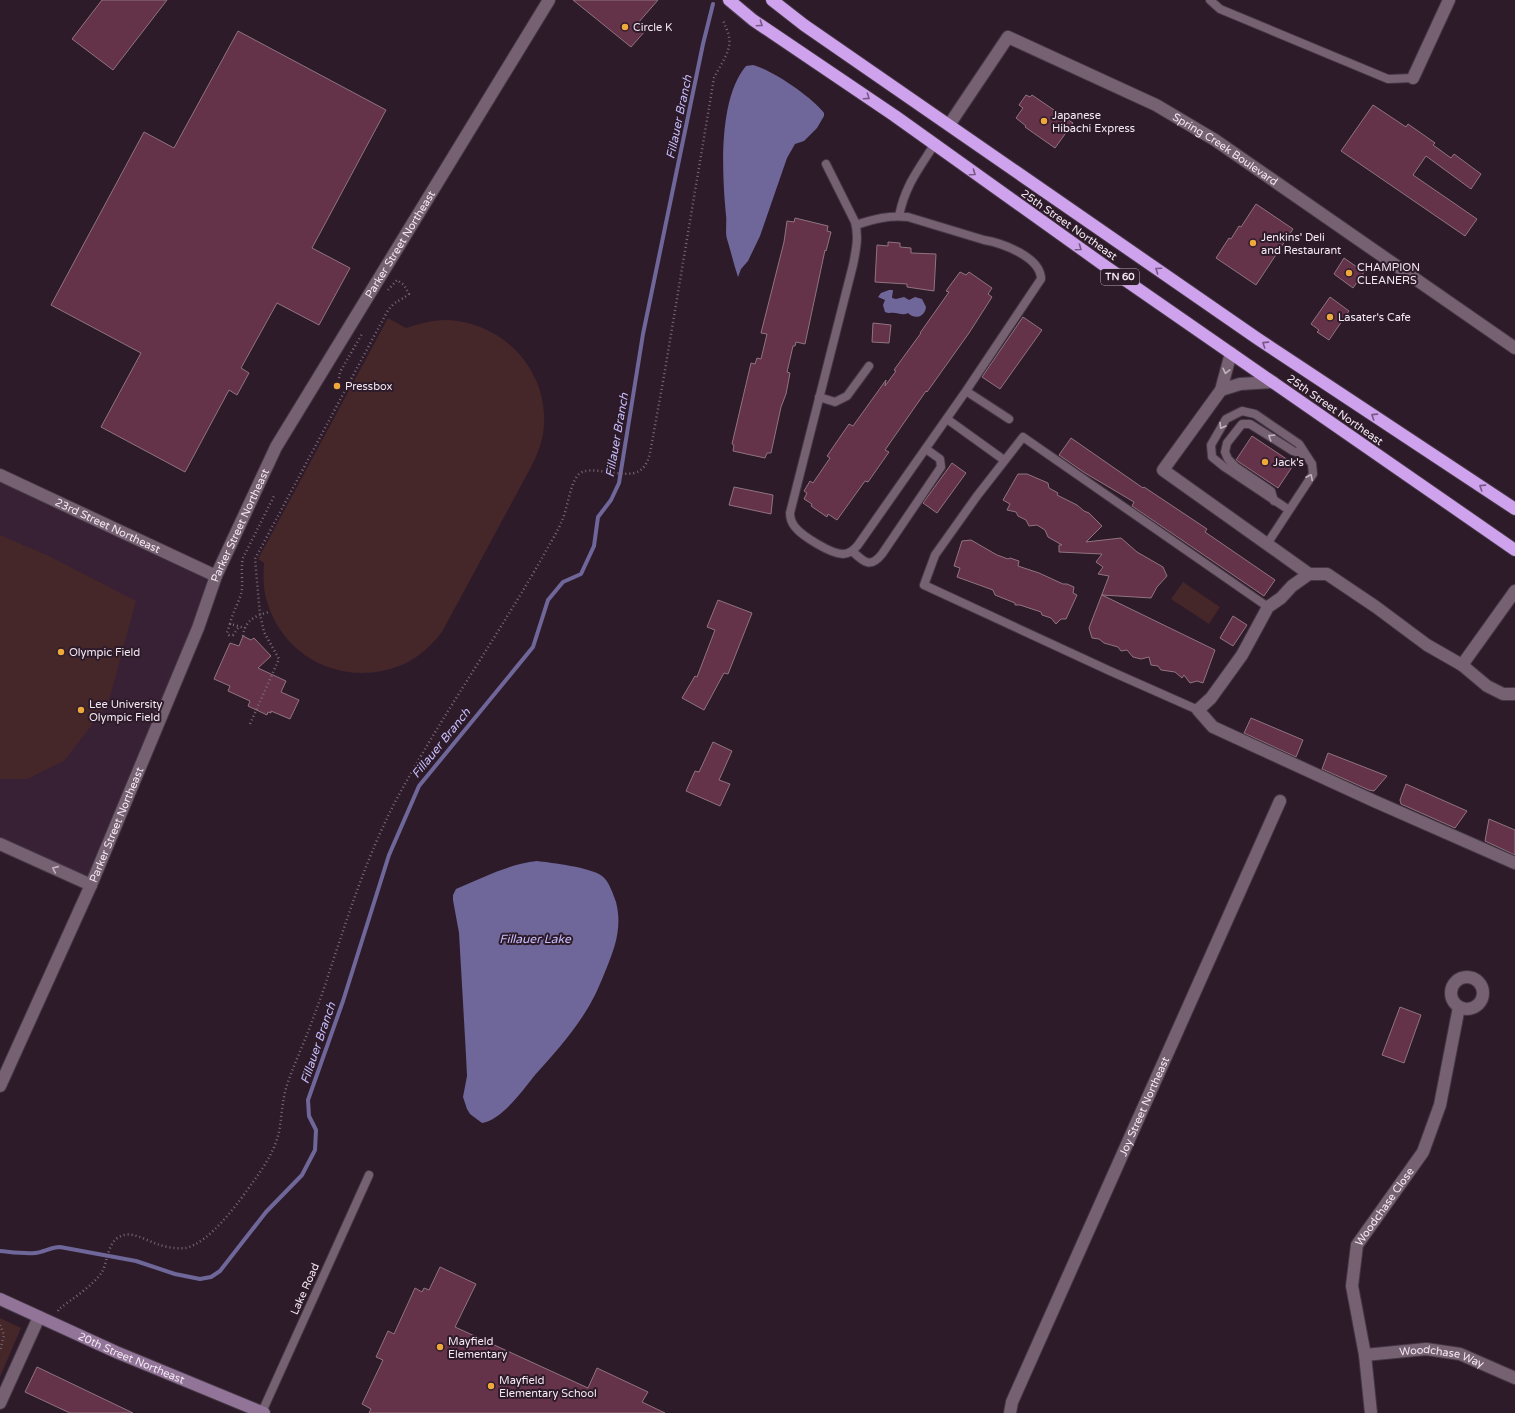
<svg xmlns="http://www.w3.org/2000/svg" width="1515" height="1413" font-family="'Varela Round',sans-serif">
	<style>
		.built { fill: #382135 }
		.green { fill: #452629 }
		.water { fill: #6f6799 }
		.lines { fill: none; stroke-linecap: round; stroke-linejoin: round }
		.stream { stroke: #6f6799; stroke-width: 4 }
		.building { fill: #643249; stroke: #90747f }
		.lane-casing { stroke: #453744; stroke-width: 10 }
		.street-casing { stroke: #453744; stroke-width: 14 }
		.secondary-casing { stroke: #453744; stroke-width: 14 }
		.highway-casing { stroke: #453744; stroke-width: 14 }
		.path { stroke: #796a77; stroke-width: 2.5; stroke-dasharray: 1 3; stroke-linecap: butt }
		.lane { stroke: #766173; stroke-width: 8 }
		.street { stroke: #766173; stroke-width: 12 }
		.secondary { stroke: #917498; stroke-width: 12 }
		.highway { stroke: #cfa2ed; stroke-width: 12 }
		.oneway { stroke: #765882 }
		.oneway2 { stroke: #c2b2bf }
		.poi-dot { fill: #eea83c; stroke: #2d1b2a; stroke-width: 1.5 }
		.labels { text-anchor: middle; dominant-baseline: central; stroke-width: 4; stroke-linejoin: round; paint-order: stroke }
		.shield { fill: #2d1b2a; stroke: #b8aab6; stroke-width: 1 }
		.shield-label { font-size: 10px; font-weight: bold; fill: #f4e8f2 }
		.poi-label { font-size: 11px; fill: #f4e8f2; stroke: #2d1b2a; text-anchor: start }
		.street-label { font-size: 11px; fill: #f4e8f2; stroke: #2d1b2a }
		.water-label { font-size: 12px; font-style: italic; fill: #c6bdfb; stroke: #2d1b2a }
	</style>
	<rect width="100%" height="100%" fill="#2d1b2a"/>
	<path class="built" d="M0 475 216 576 91 885 0 844Z"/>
	<path class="green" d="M388 318 406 328C419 324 432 320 445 320 502 321 548 369 544 426 543 441 537 456 530 469L442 632C432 645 419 657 404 664 349 688 287 662 268 605 263 591 263 577 264 563L258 559Z
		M0 535 49 556 136 601 108 704 64 761 27 779H0Z
		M1183 582 1220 607 1209 624 1171 599Z
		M0 1318 21 1328 0 1377Z"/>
	<path class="water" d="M753 65C772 70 812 97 824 113V116L817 128 804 141 795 144 787 158 760 236 748 261 741 269 738 277C734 265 731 252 727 239 725 232 727 222 726 215 722 174 718 99 746 66Z
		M889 290H893L892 298 896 299 904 297 909 300 915 297 922 299 926 307C925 317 915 320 908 313 902 316 900 313 895 313 891 312 890 314 885 312L883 305 885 300 878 297 881 293Z
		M537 861C552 863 590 867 602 876 609 881 613 894 616 902 622 926 616 945 607 967 601 982 595 997 586 1011 572 1034 553 1055 535 1075 523 1090 501 1121 482 1123L470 1114 467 1109 463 1097 467 1076 466 1055 459 933 453 900V895L456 889C482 878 509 864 537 861Z"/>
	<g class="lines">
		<path class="stream" d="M0 1251C11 1252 24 1254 35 1253 44 1252 51 1247 60 1247L136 1261 175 1274 200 1279 211 1277 220 1271 266 1212 302 1175 315 1150 316 1130 309 1116 308 1100 343 1001 389 855 419 786 533 647 548 600 563 582 581 574 594 546 598 517 611 500 619 483 643 334 703 44 713 4"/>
	</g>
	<path class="building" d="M102 0H167L113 70 72 39Z
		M573 0H658L638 23 646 30 631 47Z
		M238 31 386 110 312 248 350 268 319 325 277 303 241 368 249 373 237 395 229 390 185 472 101 427 141 353 51 305 144 132 174 148Z
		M1026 95 1030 97 1032 95 1073 123 1055 148 1025 127 1026 126 1016 118 1023 108 1019 105Z
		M1373 105 1406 127 1408 124 1435 143 1433 145 1451 158 1454 154 1481 174 1471 189 1426 156 1413 175 1477 219 1465 236 1341 151Z
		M1256 204 1293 229 1256 285 1216 258 1229 238 1231 239 1239 226 1241 227Z
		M795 218 828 226 827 231 831 232 826 251 825 250 805 344 796 342 795 346H793L787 372 790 373 786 394 781 407 771 453H767L765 458 733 451 734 445 732 444 751 363 755 364 757 358 761 359 767 334 761 333 784 242 787 221 794 222Z
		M888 242 900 243V247L911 248V253L936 254 934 291 907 287V284L875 282 877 245 888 246Z
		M1344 258 1364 272 1353 288 1334 274Z
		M960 272 966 275 969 272 992 288 988 294 992 297 969 333 927 392 926 391 885 450 889 452 868 482 865 481 837 520 828 514 827 517 811 506 812 504 804 499 807 493 804 491 810 481 813 483 830 458 827 456 849 424 853 426 886 380 885 386 896 371 894 370 921 333H920L949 292 946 291Z
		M1330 297 1349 311 1329 340 1317 332 1319 330 1311 324Z
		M1023 317 1042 330 1000 389 982 377Z
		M873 323 891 325 889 343 872 342Z
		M1252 436 1294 464 1278 488 1236 460Z
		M1071 438 1143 488 1144 487 1207 529 1205 532 1275 580 1264 596 1132 506 1134 502 1085 473 1059 455Z
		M952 463 966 473 937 513 923 503Z
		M1018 474H1027L1048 483 1049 488 1058 493 1057 495 1077 505 1084 511 1089 513 1102 526 1086 542 1121 538 1137 552 1163 567 1167 576 1157 587 1151 598 1102 595 1215 650 1203 683 1197 681 1190 683 1184 675 1182 678 1175 672 1161 670 1158 666 1151 665 1149 657 1141 659 1133 657 1127 650 1121 651 1118 647 1104 643 1099 639 1092 638 1089 628 1109 576 1098 574 1103 567 1096 562 1102 554 1059 552V545H1062L1048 537 1045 530 1037 525 1029 526 1026 520 1018 516 1016 512 1007 510 1010 504 1003 500Z
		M734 487 773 495 771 514 729 505Z
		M971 540 997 555 1008 559 1010 558 1019 561 1018 566 1039 573 1063 584H1067L1074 587 1073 593 1077 595 1066 619H1061L1056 624 1051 618 1042 615 1041 612 1020 605H1015V603L995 595 993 590 957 577 960 568 954 566 962 541Z
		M718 600 752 613 728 674 724 673 704 710 682 698 695 676 697 677 715 630 707 627Z
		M1233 616 1247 625 1233 646 1220 638Z
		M243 636 251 640 254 638 271 656 258 668 286 681 281 692 299 700 290 719 271 711V713L268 712 267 715 248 706 250 701 228 691 230 686 214 679 230 643 239 646Z
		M1251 718 1303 740 1296 757 1244 733Z
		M713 742 732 751 719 780 730 784 720 806 686 791 695 771 699 772Z
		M1328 753 1387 776 1374 791 1369 790 1322 769Z
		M1406 784 1467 811 1455 828 1401 804 1400 800Z
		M1489 819 1515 830V855L1485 841Z
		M1400 1007 1421 1015 1404 1063 1382 1055Z
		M440 1267 476 1284 455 1327 588 1388 597 1368 648 1392 642 1402 665 1413H369L371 1409 362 1404 383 1360 376 1357 388 1331 394 1334 415 1288 422 1292 424 1288 429 1290Z
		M37 1367 133 1413H70L25 1392Z"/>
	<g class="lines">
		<g class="lane-casing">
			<path id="lane" d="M1210 0 1220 9 1388 79 1413 78
				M826 164 855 222C859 237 856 250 853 265L790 513C790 518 791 522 795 527 802 536 831 554 843 554 850 554 854 550 858 545L966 391 1041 279C1041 257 1002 243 984 240L908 217C889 215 874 219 856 225
				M899 216C905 186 918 170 934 145
				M966 391 1009 419
				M819 397 835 402 847 396 869 366
				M947 419 1004 460
				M1274 501 1271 491 1236 467 1228 459 1225 452 1227 443 1242 424H1250L1293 451 1305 455
				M1267 544 1313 474 1312 464 1299 444 1255 414 1242 411 1226 419 1211 445 1212 457 1223 466 1289 510
				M852 551C864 562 870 569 882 554L941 467 940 459 926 449
				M1198 710 1110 671 924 585 935 555 977 496 1023 437 1268 607
				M262 1412 369 1175"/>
		</g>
		<g class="street-casing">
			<g id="street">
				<path d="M1413 78 1449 0"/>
				<path id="s1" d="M949 125 1008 37 1156 105 1215 140 1515 348"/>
				<path d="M1231 353 1221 390 1163 470 1309 574"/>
				<path d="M1221 390 1240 384 1273 382"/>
				<path id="s2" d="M0 475 216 576"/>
				<path d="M1462 665 1515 591"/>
				<path d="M1515 694H1503L1487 686 1462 665 1427 645 1376 607 1327 574H1309L1292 586 1281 598 1268 607 1242 655 1211 698 1198 710 1213 727 1374 801 1515 863"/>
				<path d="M0 844 91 885"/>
				<circle cx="1467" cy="993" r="16"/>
				<path id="s3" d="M0 1086 91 885 198 628 216 576 276 447 549 0"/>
				<path id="s4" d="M1365 1355 1426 1349 1460 1354 1515 1378"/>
				<path d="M0 1403 39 1317"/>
				<path id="s5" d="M1010 1413 1012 1402 1280 801"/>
				<path id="s6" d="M1371 1413 1365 1355 1352 1286 1357 1245 1423 1152 1440 1105 1459 1007"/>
			</g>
		</g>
		<g class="secondary-casing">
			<g id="secondary">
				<path id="s7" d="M0 1299 116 1352 264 1413"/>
			</g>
		</g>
		<g class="highway-casing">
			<path id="highway" d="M729 0 753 20 895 116 1105 266 1515 550
				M772 0 804 25 1258 339 1515 509"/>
		</g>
		<path class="path" d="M339 378 340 372 362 334
			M230 624C232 614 238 604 241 594 244 584 240 570 243 558L275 494
			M238 628 233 635H229L227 633 230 624 245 628
			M243 636C245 620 255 616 269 612
			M250 724 279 659 264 632 260 614 255 559 387 312C395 300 399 302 409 294L404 285 397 280 388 290
			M58 1311 59 1309C72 1299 94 1285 102 1272 108 1261 107 1244 119 1237 131 1230 145 1240 157 1244 165 1247 175 1249 185 1248 209 1244 239 1202 253 1182 264 1167 275 1150 279 1132 282 1115 282 1099 288 1082 295 1062 304 1043 311 1024 317 1008 323 992 328 976 349 913 369 849 401 791 445 711 497 637 542 558 548 546 556 535 561 523 568 509 569 486 578 475 588 463 625 480 639 471 646 467 648 460 650 453L664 376 714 78C720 65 732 51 729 37 728 30 724 25 723 19
			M0 1325 4 1335 0 1351"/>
		<use href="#lane" class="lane"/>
		<use href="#street" class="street"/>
		<use href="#secondary" class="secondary"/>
		<use href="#highway" class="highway"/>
	</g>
	<defs><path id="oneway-chevron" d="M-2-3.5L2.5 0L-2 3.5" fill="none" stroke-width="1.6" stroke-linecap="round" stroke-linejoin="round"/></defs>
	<g class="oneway">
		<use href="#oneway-chevron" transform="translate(760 24) rotate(34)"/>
		<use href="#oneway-chevron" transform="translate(867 97) rotate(34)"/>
		<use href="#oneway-chevron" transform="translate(973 173) rotate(35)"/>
		<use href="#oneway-chevron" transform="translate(1079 248) rotate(35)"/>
		<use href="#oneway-chevron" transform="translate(1158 270) rotate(-145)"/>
		<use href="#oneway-chevron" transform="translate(1265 344) rotate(-147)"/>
		<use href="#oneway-chevron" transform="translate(1374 416) rotate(-147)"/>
		<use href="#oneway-chevron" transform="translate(1482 487) rotate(-147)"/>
	</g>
	<g class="oneway2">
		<use href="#oneway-chevron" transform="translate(1226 371) rotate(104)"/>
		<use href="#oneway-chevron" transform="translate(1222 426) rotate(120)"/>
		<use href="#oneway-chevron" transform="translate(1271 437) rotate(-147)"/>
		<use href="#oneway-chevron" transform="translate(1310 477) rotate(-63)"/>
		<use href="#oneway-chevron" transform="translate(55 869) rotate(-156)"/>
	</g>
	<g class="poi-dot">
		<circle cx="625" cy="27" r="4"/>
		<circle cx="1044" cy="121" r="4"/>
		<circle cx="1253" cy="243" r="4"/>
		<circle cx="1349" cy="273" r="4"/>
		<circle cx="1330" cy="317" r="4"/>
		<circle cx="337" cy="386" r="4"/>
		<circle cx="1265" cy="462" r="4"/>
		<circle cx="61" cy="652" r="4"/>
		<circle cx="81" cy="710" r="4"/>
		<circle cx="440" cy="1347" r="4"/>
		<circle cx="491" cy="1386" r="4"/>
	</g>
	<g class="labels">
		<rect class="shield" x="1101" y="269" width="38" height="16" rx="3"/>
		<g class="shield-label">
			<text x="1120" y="277">TN 60</text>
		</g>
		<g class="poi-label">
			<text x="633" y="27">Circle K</text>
			<text x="1052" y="115">Japanese<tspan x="1052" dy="13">Hibachi Express</tspan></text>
			<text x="1261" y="237">Jenkins' Deli<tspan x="1261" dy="13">and Restaurant</tspan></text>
			<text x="1357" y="267">CHAMPION<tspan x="1357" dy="13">CLEANERS</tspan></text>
			<text x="1338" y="317">Lasater's Cafe</text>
			<text x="345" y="386">Pressbox</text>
			<text x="1273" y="462">Jack's</text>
			<text x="69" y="652">Olympic Field</text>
			<text x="89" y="704">Lee University<tspan x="89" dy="13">Olympic Field</tspan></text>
			<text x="448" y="1341">Mayfield<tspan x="448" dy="13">Elementary</tspan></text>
			<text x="499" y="1380">Mayfield<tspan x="499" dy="13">Elementary School</tspan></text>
		</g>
		<g class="street-label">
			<text stroke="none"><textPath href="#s1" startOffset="351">Spring Creek Boulevard</textPath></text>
			<text transform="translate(1069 225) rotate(35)">25th Street Northeast</text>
			<text stroke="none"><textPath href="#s3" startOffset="934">Parker Street Northeast</textPath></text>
			<text transform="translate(1335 410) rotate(35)">25th Street Northeast</text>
			<text stroke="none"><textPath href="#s3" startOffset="610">Parker Street Northeast</textPath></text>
			<text stroke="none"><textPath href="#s2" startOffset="119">23rd Street Northeast</textPath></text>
			<text stroke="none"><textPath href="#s3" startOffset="286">Parker Street Northeast</textPath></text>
			<text stroke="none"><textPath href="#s5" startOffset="335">Joy Street Northeast</textPath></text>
			<text stroke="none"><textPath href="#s6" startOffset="217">Woodchase Close</textPath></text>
			<text transform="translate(305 1289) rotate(-66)">Lake Road</text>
			<text stroke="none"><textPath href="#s7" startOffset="144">20th Street Northeast</textPath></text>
			<text stroke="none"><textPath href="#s4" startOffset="78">Woodchase Way</textPath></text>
		</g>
		<g class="water-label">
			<text transform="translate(679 117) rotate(-78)">Fillauer Branch</text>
			<text transform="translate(617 435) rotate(-80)">Fillauer Branch</text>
			<text transform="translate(441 743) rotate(-51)">Fillauer Branch</text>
			<text x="535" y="939">Fillauer Lake</text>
			<text transform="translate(318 1043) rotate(-71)">Fillauer Branch</text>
		</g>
	</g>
</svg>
